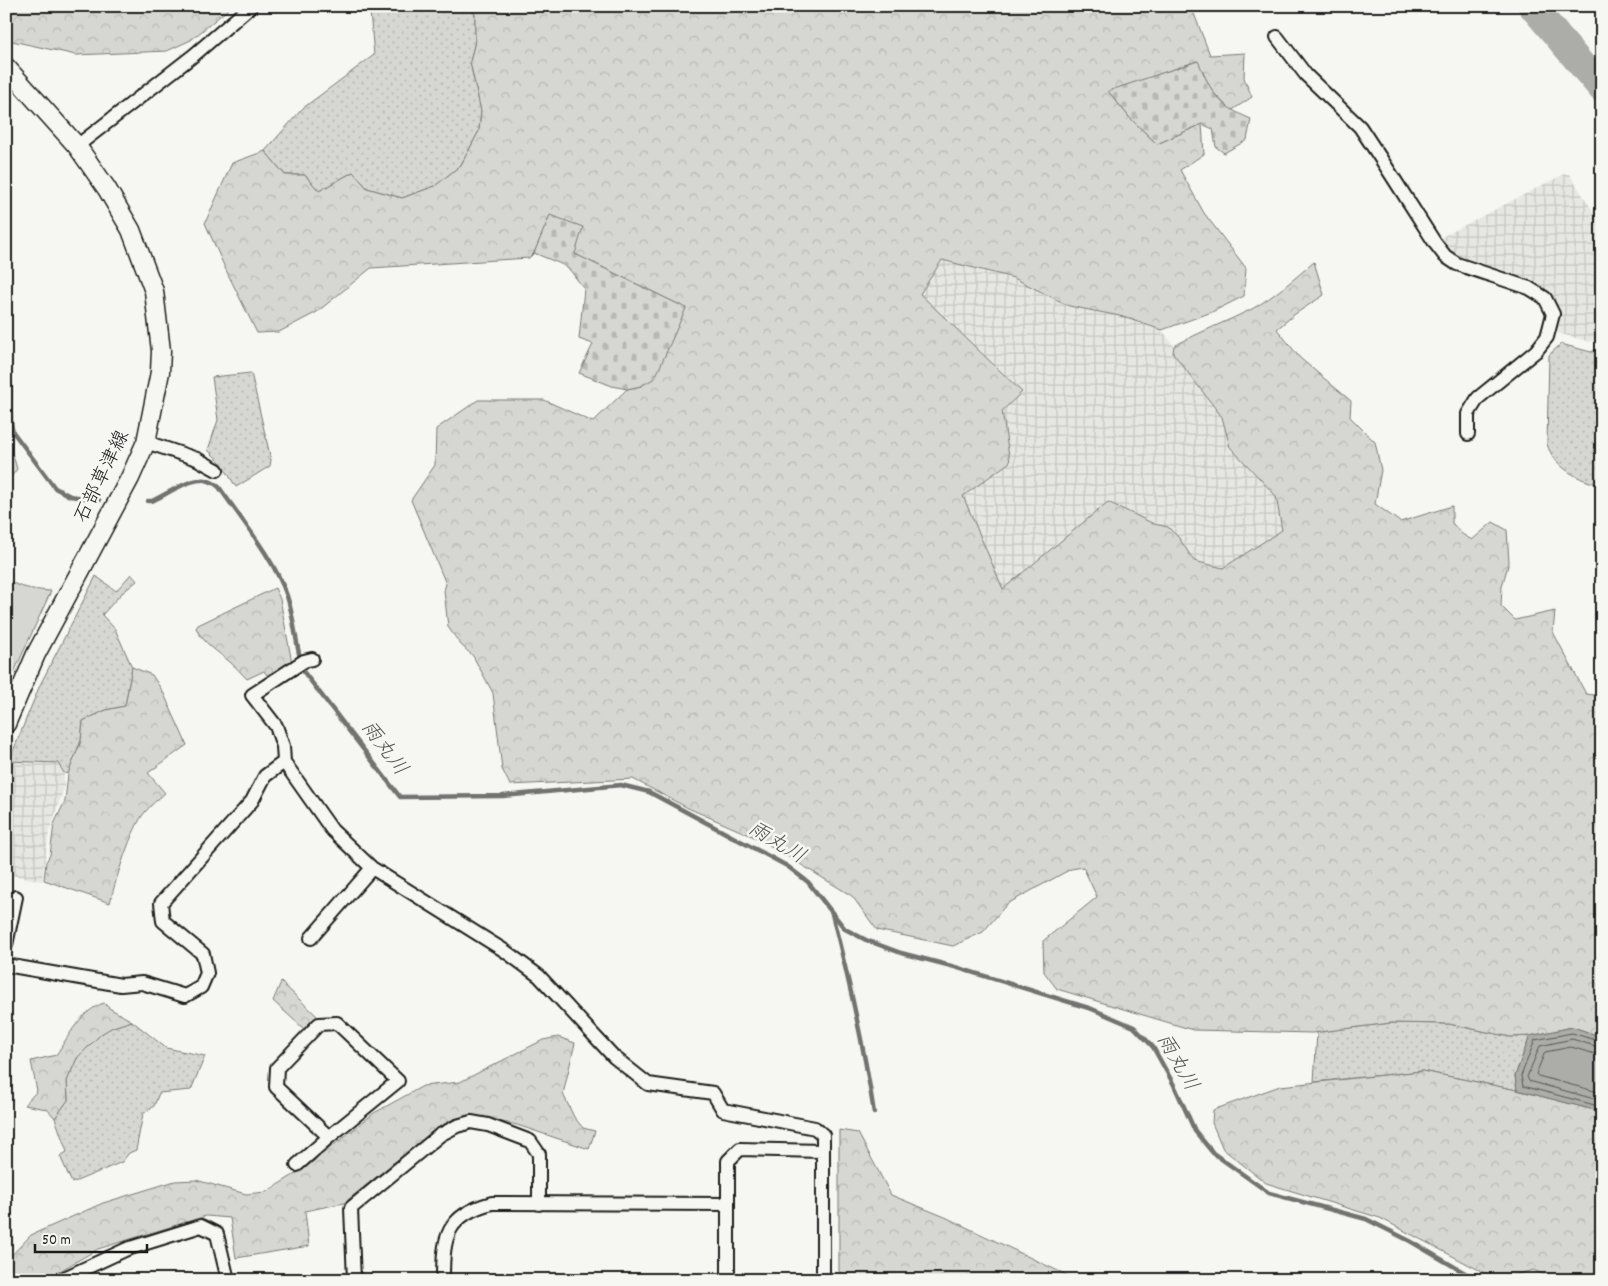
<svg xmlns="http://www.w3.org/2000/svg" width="1608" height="1286" font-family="Dekko,'Klee One',sans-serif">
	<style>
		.industrial { fill: url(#industrial-grid) }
		.grass { fill: url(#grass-dots); stroke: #797977 }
		.forest { fill: url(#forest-crowns); stroke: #797977 }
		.cemetery { fill: url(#cemetery-stones); stroke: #797977 }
		.garden { fill: #d6d6d2; stroke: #797977 }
		.water { fill: #acaca9; stroke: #727271 }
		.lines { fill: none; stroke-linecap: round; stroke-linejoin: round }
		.shore { stroke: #565654; stroke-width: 1 }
		.stream { stroke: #727271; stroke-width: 4.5 }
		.river { stroke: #acaca9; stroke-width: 28 }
		.street-casing { stroke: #1c1c1c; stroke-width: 16 }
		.secondary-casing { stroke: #1c1c1c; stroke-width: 21 }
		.street { stroke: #f6f6f2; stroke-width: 12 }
		.secondary { stroke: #f6f6f2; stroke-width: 18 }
		.labels { text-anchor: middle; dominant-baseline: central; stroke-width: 5; stroke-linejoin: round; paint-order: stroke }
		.street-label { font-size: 20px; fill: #1c1c1c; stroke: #f6f6f2 }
		.water-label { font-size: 21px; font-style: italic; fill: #565654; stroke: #f6f6f2 }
	</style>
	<defs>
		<pattern id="industrial-grid" width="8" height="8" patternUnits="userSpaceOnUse" patternTransform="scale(1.25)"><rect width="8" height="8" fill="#e6e6e2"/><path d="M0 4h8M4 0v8" fill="none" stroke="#c5c5c1"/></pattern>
		<pattern id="grass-dots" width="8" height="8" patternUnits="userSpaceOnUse" patternTransform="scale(1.25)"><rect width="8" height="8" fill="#d6d6d2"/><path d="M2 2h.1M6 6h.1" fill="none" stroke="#b7b7b4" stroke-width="1.8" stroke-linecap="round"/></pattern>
		<pattern id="forest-crowns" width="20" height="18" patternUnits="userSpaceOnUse" patternTransform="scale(1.25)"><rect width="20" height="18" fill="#d6d6d2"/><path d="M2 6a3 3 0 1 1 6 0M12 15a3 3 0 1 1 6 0" fill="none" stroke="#b7b7b4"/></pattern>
		<pattern id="cemetery-stones" width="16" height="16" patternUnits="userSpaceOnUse" patternTransform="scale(1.25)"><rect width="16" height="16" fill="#d6d6d2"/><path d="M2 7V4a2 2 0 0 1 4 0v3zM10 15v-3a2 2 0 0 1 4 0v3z" fill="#b7b7b4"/></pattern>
	</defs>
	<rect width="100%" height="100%" fill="#f6f6f2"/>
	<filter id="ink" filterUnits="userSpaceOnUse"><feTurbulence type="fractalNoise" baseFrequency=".02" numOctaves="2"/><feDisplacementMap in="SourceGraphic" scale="10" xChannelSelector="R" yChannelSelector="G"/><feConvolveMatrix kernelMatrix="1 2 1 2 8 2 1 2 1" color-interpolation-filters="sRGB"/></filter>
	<g filter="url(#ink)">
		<path class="industrial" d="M1564 174H1569L1602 225V336L1590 342 1557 333 1560 318 1557 305 1551 295 1540 286 1463 259 1448 249 1440 238Z
			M942 260 1014 278 1069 306 1120 316 1162 330 1174 346V353L1222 417 1230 447 1276 496 1282 530 1223 568 1194 561 1179 538 1168 527 1154 524 1108 502 1002 589 963 496 1010 462 1002 411 920 294Z
			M9 761 58 763 64 773V788L49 832 42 881 6 874V771Z"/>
		<path class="grass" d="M375 6H469L475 14V41L470 62 481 111 479 131 461 165 435 186 402 198 367 188 353 172 319 191 305 175H285L265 151 303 108 374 55 370 12Z
			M1561 344 1591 352 1602 347V485C1579 481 1554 467 1547 444L1549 355Z
			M251 373 271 460 270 466 236 487 222 464 208 450 218 420 212 377Z
			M131 574 137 581 122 593 102 615 115 629 132 667 125 706 106 710 83 721 81 741 68 774 64 773 58 763 9 761 40 685 96 576 116 591Z
			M132 1021 166 1048 205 1056 191 1090 159 1093 154 1106 143 1114 136 1150 129 1153 122 1162 72 1183 60 1156 67 1152 55 1118 68 1100 67 1081 77 1058 101 1034 112 1027Z
			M1391 1023 1449 1024 1511 1037 1530 1036 1515 1076 1517 1090 1422 1071 1314 1082 1317 1032Z"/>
		<path class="forest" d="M6 6H232L191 40 167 51 76 55 12 41 6 33Z
			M469 6H1191L1210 55 1245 53 1244 78 1252 97 1231 111 1212 91 1197 61 1109 92 1130 118 1157 144 1202 124 1204 154 1180 170 1204 213 1246 268 1244 296 1212 312 1162 330 1120 316 1069 306 1014 278 942 260 920 294 1022 392 1002 411 1010 462 963 496 1003 589 1108 502 1154 524 1168 527 1179 538 1194 561 1223 568 1282 530 1276 496 1230 447 1222 417 1173 353 1174 346C1199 332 1226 322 1252 309 1275 296 1294 279 1314 262L1324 295 1295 314 1277 329 1300 358 1351 401 1350 417 1375 442 1381 470 1375 504 1400 522 1452 506V523L1462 534 1472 540 1493 522 1507 530 1509 562 1502 586 1501 606 1515 620 1555 611 1553 632 1586 694 1602 696V1037L1573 1027 1530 1036 1511 1037 1449 1024 1391 1023 1312 1033 1193 1030 1057 989 1044 972 1043 941 1097 897 1083 867 1071 869 1007 904 983 932 953 946 877 930 852 896 761 840 688 808 633 779 510 785 502 769 493 693 473 656 461 645 448 627 444 590 446 584 411 500 435 465 436 429 478 400H544L593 422 627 389 641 386 686 308 575 254 550 216 534 253 529 258 371 268 317 312 279 332 257 333 225 268 205 223 232 163 265 151 285 175H305L319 191 353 172 367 188 402 198 435 186 461 165 479 131 481 111 470 62 475 41V14Z
			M275 588 280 599 292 663 267 675 264 671 247 679C242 674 236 667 230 662 218 652 203 643 196 628L198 625Z
			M132 667 152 675 163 692 187 745 148 773 165 793C158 799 151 805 145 812 132 827 115 881 110 903L44 880 46 862 50 855 54 824 65 801 68 774 81 741 83 721 106 710 125 706Z
			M281 982 317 1016 304 1029 273 1001Z
			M104 1003 109 1008 132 1021 113 1027 101 1034 77 1058 67 1081 68 1100 55 1118 47 1109 24 1105 37 1091 31 1061 56 1055C69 1036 80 1011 104 1003Z
			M558 1037 575 1043 563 1094 574 1117 583 1128 595 1131 589 1149 517 1125 469 1115 451 1120 433 1131 344 1203 305 1211 309 1246 236 1258 230 1218 206 1216 98 1249 44 1280H6V1261L31 1235 103 1203 175 1181 196 1180 246 1194 266 1192 305 1168 374 1113 423 1086 460 1082 543 1040Z
			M1422 1071 1517 1090 1602 1112V1280H1556L1533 1270 1498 1280 1380 1218 1266 1183 1223 1149 1212 1123 1213 1110 1280 1086Z
			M839 1130 858 1133 891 1195 945 1217 1077 1280 847 1279 839 1271Z"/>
		<path class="cemetery" d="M1198 61C1212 93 1217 105 1251 119L1247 140 1224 153 1216 147 1213 129 1202 124 1157 144 1130 118 1108 91Z
			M550 215 583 227 575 254 686 308 655 378 641 386 627 389 612 386 579 373 593 344 579 339 584 289 570 270 561 264 534 253Z"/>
		<path class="garden" d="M6 451 13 455 17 469 6 484Z
			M6 579C19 588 35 590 51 591L6 690Z"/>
		<path class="water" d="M1573 1027 1602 1037V1112L1517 1090 1515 1076 1530 1036Z"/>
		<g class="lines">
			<path class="shore" d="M1602 1042 1572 1033 1535 1040 1521 1076 1523 1086 1602 1107
				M1602 1048 1572 1039 1540 1046 1527 1077 1529 1081 1602 1101
				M1602 1056 1571 1047 1545 1052 1536 1074 1538 1076 1602 1093"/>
			<path class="stream" d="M6 364C16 385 6 410 13 432L55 488 70 496 99 500
				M148 501H152C165 495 187 480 201 480 208 479 214 483 219 487 241 519 275 560 287 596 295 620 296 647 303 671L400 797 503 796 621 785 649 792 787 866 808 882 845 929 866 940 901 953 955 967 1092 1009 1134 1027 1153 1047 1174 1085 1195 1131 1213 1153 1269 1193 1366 1219 1410 1241 1477 1280
				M832 914C849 980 864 1046 874 1113"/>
			<path class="river" d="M1532 6 1602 89"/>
			<g class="street-casing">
				<path id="street" d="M1277 37 1306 75 1360 127 1387 168 1435 243 1445 256 1457 264 1529 288 1545 298 1553 314 1547 337 1536 351 1478 398 1468 414V434
					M77 146 194 55 251 6
					M146 442 197 459 217 470
					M312 659 304 661 252 695 276 726 283 746 284 762 332 830 372 868 505 951 539 976 614 1057 648 1084 713 1093 723 1110 815 1128 823 1135V1280
					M311 938 372 868
					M6 945 16 897
					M6 965 121 985 142 983 185 996 201 987 207 973 203 954 163 921 161 903 252 801 265 776 284 762
					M297 1165 329 1137 398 1081 337 1023 319 1024 277 1068 276 1087 329 1137
					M60 1280 127 1249 201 1226 217 1234 228 1280
					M354 1280 351 1208 440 1135 457 1126 471 1122 488 1125 530 1141 539 1154V1204
					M443 1280C443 1237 446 1215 492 1203L728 1204
					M728 1280V1161L740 1149 823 1151"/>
			</g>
			<g class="secondary-casing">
				<path id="secondary" d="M6 67 77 146 107 189 131 230 154 291 161 351 160 372 146 442 130 478 36 654 6 724"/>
			</g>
			<use href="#street" class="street"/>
			<use href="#secondary" class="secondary"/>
		</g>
	</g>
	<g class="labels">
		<g class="street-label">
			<text transform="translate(103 477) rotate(-64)">石部草津線</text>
		</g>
		<g class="water-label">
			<text transform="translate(383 749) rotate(53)">雨丸川</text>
			<text transform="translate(776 844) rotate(31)">雨丸川</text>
			<text transform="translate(1176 1063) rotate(60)">雨丸川</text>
		</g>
	</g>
	<rect width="1608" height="1286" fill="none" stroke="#f6f6f2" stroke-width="25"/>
	<rect x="12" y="12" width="1583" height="1261" fill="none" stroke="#1c1c1c" stroke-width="2" filter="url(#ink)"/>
	<path d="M35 1244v8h112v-8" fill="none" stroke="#1c1c1c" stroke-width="2.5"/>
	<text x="42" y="1244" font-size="15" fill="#1c1c1c" stroke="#f6f6f2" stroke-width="4" paint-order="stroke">50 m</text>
</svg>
